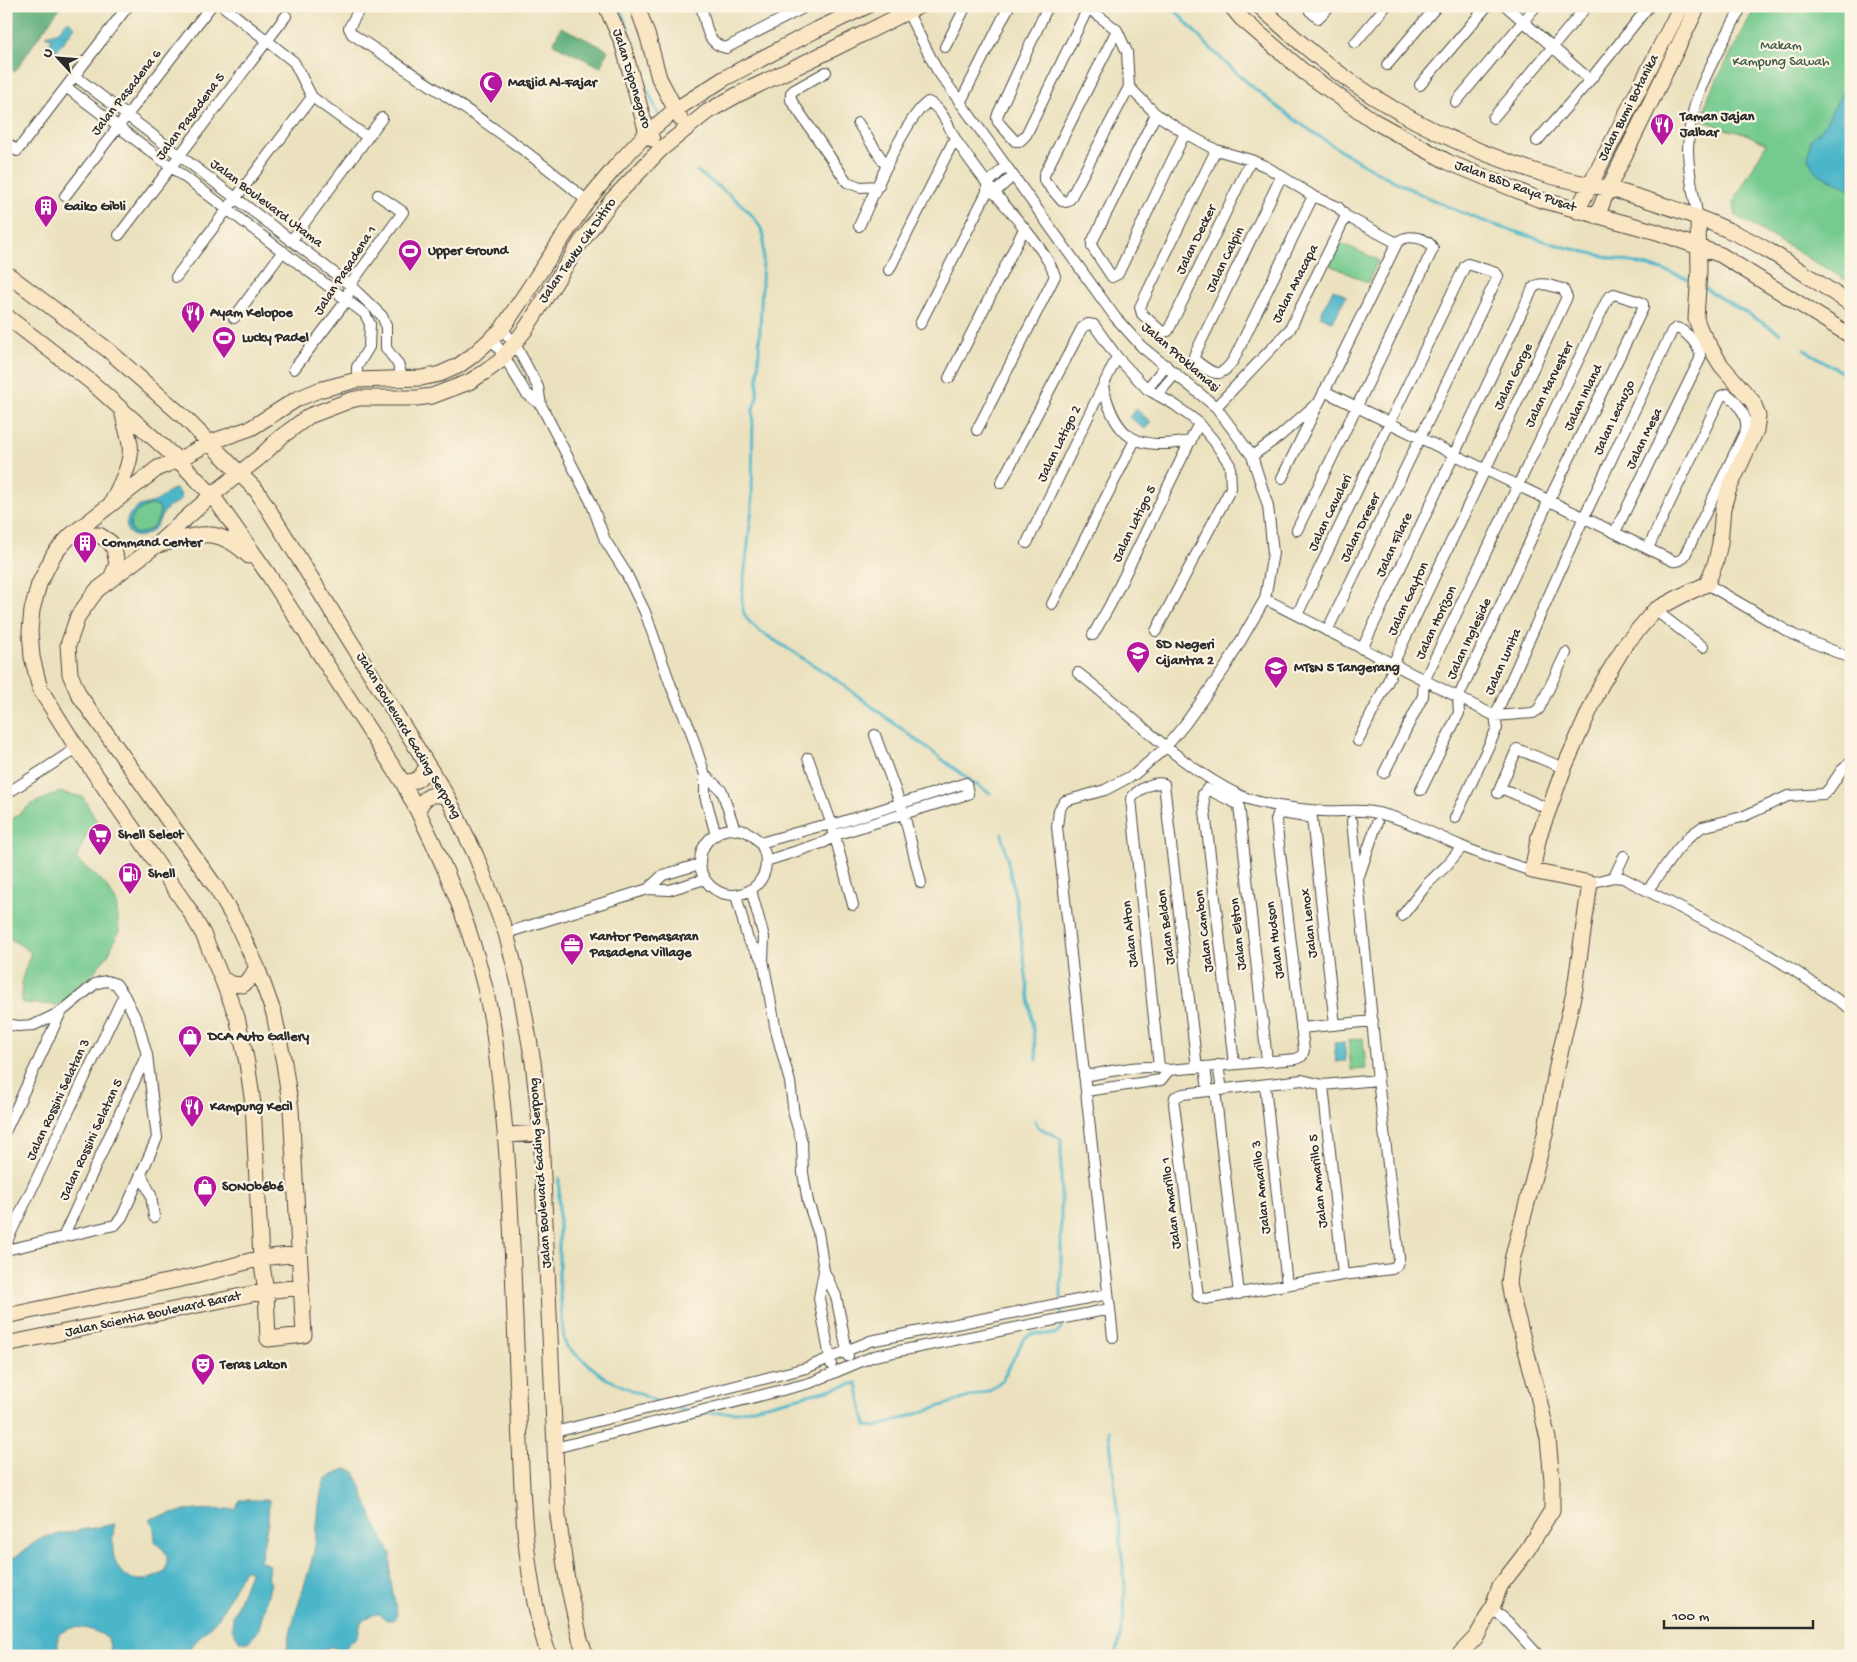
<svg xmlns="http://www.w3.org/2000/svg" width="1857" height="1662" font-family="'Gochi Hand',sans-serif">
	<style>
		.green { fill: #74ca8f; stroke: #507a5d }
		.forest { fill: #5fae7a; stroke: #456c52 }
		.water { fill: #4cb6c9; stroke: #3c707a; fill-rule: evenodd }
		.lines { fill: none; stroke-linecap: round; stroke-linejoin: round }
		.stream { stroke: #4cb6c9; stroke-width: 3 }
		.street-casing { stroke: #484641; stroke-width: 12 }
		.secondary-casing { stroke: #484641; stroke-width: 17 }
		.street { stroke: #fff; stroke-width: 10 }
		.secondary { stroke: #fbe6c4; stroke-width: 15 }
		.labels { text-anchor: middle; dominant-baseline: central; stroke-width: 4.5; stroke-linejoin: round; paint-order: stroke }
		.park-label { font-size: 14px; fill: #415b49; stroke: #fcf5e5 }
		.street-label { font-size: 14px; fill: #2b2b2b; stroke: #fcf5e5 }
		.poi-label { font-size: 14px; font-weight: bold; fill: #2b2b2b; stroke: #fcf5e5; text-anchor: start }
	</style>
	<rect width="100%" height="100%" fill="#fcf5e5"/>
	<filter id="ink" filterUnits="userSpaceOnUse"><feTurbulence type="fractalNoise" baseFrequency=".02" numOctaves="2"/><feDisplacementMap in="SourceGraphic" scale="10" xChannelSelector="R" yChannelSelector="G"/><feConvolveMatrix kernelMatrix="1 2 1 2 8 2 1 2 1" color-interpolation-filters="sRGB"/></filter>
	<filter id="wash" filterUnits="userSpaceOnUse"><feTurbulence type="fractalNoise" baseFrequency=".0096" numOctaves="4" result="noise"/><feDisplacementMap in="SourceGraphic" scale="20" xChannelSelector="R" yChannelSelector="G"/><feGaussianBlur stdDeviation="1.12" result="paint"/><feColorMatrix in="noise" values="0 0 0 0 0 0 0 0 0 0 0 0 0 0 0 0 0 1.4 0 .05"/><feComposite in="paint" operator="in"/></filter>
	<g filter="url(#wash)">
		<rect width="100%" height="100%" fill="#ebe1be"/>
		<path class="green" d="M1756 6H1846L1844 39 1851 34V283L1736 216 1733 203 1766 144 1744 133 1728 130 1702 120 1709 95Z
			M1341 243 1378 260 1368 283 1330 265Z
			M151 505 158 506 160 509C160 523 148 536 133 533L130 528C130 514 140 508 151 505Z
			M59 792 83 797 98 824 89 829 76 859 104 883 116 901 119 931 108 955 74 996 58 1005 22 1003V979L31 952 6 936V824L32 804Z
			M1363 1038 1366 1069 1351 1070 1348 1040Z"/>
		<path class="forest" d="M6 6H61L37 39 15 72 6 67Z
			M561 27 608 50 601 67 553 44Z"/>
		<path class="water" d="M66 22H70L75 27 55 53H50L47 46 51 41V37H46V35L59 31Z
			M1851 77V190L1815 172 1808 158 1811 139 1822 129Z
			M1333 289 1346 296 1333 322 1320 316Z
			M1136 409 1151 422 1145 429 1129 417Z
			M176 489 180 493 181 500C176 504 169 505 165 511 160 517 159 525 153 530 131 548 116 525 135 509 141 504 150 504 157 501 164 497 167 489 176 489ZM151 505 158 506 160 509C160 523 148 536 134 533L130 528C130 514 140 508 151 505Z
			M1344 1042 1346 1061 1336 1062 1334 1043Z
			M346 1469 355 1472 374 1522 391 1554 390 1578 397 1614 394 1620H385L380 1614 372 1615 361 1622 358 1637 350 1642 344 1650 330 1647 312 1656H286C290 1621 305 1589 313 1555 319 1530 316 1503 325 1479Z
			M240 1500H269L268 1522 260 1561 270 1565 267 1577 271 1583 258 1632 248 1642H240L232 1629 233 1616 250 1573 249 1570H244L219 1617 182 1656H112L108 1638C91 1628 74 1622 58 1635V1656H6V1559L15 1557 42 1537 115 1524C109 1546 112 1582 143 1580 150 1580 158 1575 165 1572 169 1557 168 1552 155 1542L154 1527 149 1519 189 1510 235 1509Z"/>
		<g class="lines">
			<path class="stream" d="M619 6 636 48
				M1172 6C1251 102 1368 177 1483 221 1505 229 1527 235 1548 242 1585 254 1625 259 1662 270 1673 274 1684 276 1694 282
				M642 78 659 116
				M697 171C719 188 756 209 764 236L757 397 753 409 752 507 742 597C742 616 746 620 760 631L834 678 975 784 990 793
				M1704 288 1780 333
				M1804 349 1851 378
				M1002 834 1017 905 1037 1060
				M559 1178V1281L564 1340 567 1347 605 1378 660 1403
				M671 1406 686 1411
				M710 1413 737 1412 857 1383 866 1426 876 1427 991 1390 1003 1379 1024 1338 1032 1334H1056L1061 1329V1139L1038 1127 1035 1120
				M1109 1430 1125 1586 1124 1617 1116 1656"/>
		</g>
	</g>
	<g filter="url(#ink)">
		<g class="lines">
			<g class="street-casing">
				<path id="street" d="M223 6 294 62 312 97 367 137
					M361 6 349 28 352 34C432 87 515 138 587 201
					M701 6C707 25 705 43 726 48L807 6
					M1048 6 998 114 997 118 998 122 1015 141H1020L1026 135 1088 8
					M1086 6 1117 30 1127 52 1129 87 1156 114 1185 133 1216 150 1251 160 1267 167 1313 196 1338 207 1346 216 1397 243
					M1312 6 1310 11 1318 18 1330 6
					M1506 6 1590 80
					M905 7 937 70 1115 317 1142 347 1216 407 1252 456 1268 506 1273 553 1265 599 1225 668 1185 724 1165 748 1135 774 1105 790 1065 801 1059 810 1057 827 1113 1337
					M1117 30 1044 175V180L1062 201 1066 202 1070 199 1129 87
					M1355 43 1386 6
					M945 47 966 6
					M1387 65 1437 6
					M826 72 794 90 791 93V100L847 182 860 187 879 186
					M75 76 350 285 382 316 386 325V348L398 364 403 379
					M1420 85 1487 6
					M66 87 365 314 370 324 369 347 357 367V380
					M1456 102 1536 6
					M960 103 1009 6
					M1156 114 1092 242V247L1112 277 1118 274 1185 133
					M1493 118 1587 6
					M858 123 887 167
					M1537 141 1590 80 1649 6
					M6 142 17 151 128 6
					M1216 150 1140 307 1142 314 1162 332 1168 331 1251 160
					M1281 177 1194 356 1195 360C1213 374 1220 381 1234 359L1313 196
					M988 192 994 193 1013 176
					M65 196 211 6
					M1698 218C1694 196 1688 172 1688 149 1688 97 1719 51 1742 6
					M859 226C872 199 905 117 928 102 943 108 949 129 957 142 969 159 981 176 994 192 1011 213 1047 251 1055 276L977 430
					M119 235 286 16
					M291 241 382 118
					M889 270 955 138
					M176 277 312 97
					M234 318 283 251
					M920 324 987 192V184L1006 166
					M502 329 515 344 538 387 541 405 591 502 605 540 626 573 645 612 671 686 690 729 705 775V796L716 835
					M492 339 504 356 526 393 541 405
					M294 369 347 300 350 285 403 212 378 195
					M949 378 1024 229
					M1103 387C1117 441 1137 450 1191 441
					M1147 389 1166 365
					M1324 391 1673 561C1679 562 1682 560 1685 555L1746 430C1748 417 1738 402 1727 394L1721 396 1648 548
					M1157 395 1176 373
					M1216 407 1290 329 1346 216
					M1252 456 1280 436 1315 405
					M1282 478 1397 243C1405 233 1429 237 1433 249L1297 530
					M1001 483 1082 328 1088 324 1094 325 1117 357 1147 389 1175 405 1199 423 1214 441 1230 465 1231 488 1156 631
					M1027 543 1117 357
					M1707 584 1794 635 1851 658
					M1265 599 1495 716 1533 713 1539 709 1566 653
					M1052 604 1135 440
					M1655 610 1703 647
					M1297 615 1465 266 1468 264 1496 273 1498 276 1327 631
					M1093 635 1110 605 1199 423
					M1078 673C1132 714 1178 766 1241 796 1260 805 1302 810 1323 811 1339 812 1356 809 1372 812 1403 817 1432 834 1461 846 1484 856 1508 863 1532 871
					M875 735 904 814 921 883
					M1358 741 1390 677 1393 664 1567 297 1563 289C1553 287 1541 280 1533 288L1362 649
					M808 758 832 825 853 905
					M1384 773 1423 696 1424 681 1608 298 1614 294 1640 302 1643 304V308L1549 500 1458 698 1459 713 1421 790
					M705 775 722 791 735 830
					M1501 788 1549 809
					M1498 793 1517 749 1564 768
					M6 794 77 748
					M1455 818 1497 728 1495 716 1584 517 1672 331 1676 328C1686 330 1702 348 1700 359L1615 532
					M1352 821 1378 1080 1399 1258 1397 1265 1392 1269 1343 1275 1205 1299 1198 1296 1174 1104 1175 1097 1183 1094 1302 1080 1323 1085 1378 1080
					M700 862a33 33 0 1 1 66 0a33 33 0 1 1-66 0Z
					M760 843 820 826 832 825 966 783 968 794 835 835 825 842 766 861
					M1359 876 1377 823
					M1614 877 1624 856
					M1590 883 1614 877 1623 878 1759 949 1795 971 1851 1009
					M648 889 663 875 700 864
					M751 890 764 937 763 960 776 1031 790 1082 794 1115 802 1142 803 1173 808 1202 818 1232 824 1271 819 1298 831 1364
					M1647 891 1677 850 1690 836 1702 827 1742 817 1788 796 1824 794 1829 789 1841 771 1851 762
					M736 895 748 940 763 960
					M1402 916 1427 884 1447 865 1462 847
					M506 933 648 889 669 890 705 879
					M6 1024 18 1026 34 1025 61 1012 95 984 101 982 107 981 116 984 124 995 138 1023 147 1055 157 1138 122 1217 115 1225 6 1250
					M1301 1028 1373 1021
					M1234 1064 1203 794 1207 789 1239 805 1267 1061
					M1218 1065 1222 1090
					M1159 1067 1131 799C1136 790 1154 781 1164 784L1197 1068
					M1205 1067 1208 1091
					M1084 1076C1109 1072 1146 1062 1169 1070L1296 1059 1302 1056 1304 1050 1276 820 1278 814 1281 813 1312 818 1335 1025
					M1265 1085 1287 1285
					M1323 1085 1343 1275
					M1215 1090 1239 1294
					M1086 1091 1161 1080 1169 1070
					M6 1130 61 1012
					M141 1174 151 1195 154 1217
					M63 1237 146 1056
					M6 1243 124 995
					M824 1271 836 1296 848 1356
					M555 1432 806 1368 870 1341 1108 1294
					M555 1448 810 1383 874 1356 1110 1309
					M1492 1608 1508 1622 1539 1656"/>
			</g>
			<g class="secondary-casing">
				<path id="secondary" d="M606 6 622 42 647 133 652 139
					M637 6 648 37 659 78 680 118
					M867 6 814 31 725 78 675 110 647 133 617 165 587 201 502 329 472 356 458 366 440 374 421 378 357 380 319 390 297 399 251 428 211 442 178 460 158 468 70 536 54 554 39 584 32 610 30 631 32 657 40 689 77 748 188 908 203 934 222 979 237 1017 247 1063 253 1104 261 1258 266 1291 268 1339 304 1335 291 1109 284 1063 274 1014 257 967 236 922 215 886 79 695 70 674 68 645 78 616 97 590 154 547 212 495 260 457 281 437 309 416 351 400 360 398H417L432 396 469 382 485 372 500 361 525 330 581 242 612 200 660 150 707 112 737 95 825 53 919 6
					M1231 6 1241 18 1304 72 1374 121 1448 162 1538 199 1657 232 1721 255 1851 336
					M1259 6C1289 33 1319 60 1353 83 1412 124 1479 154 1547 175 1568 181 1589 184 1610 189 1650 200 1690 213 1728 230 1771 248 1811 279 1851 304
					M1577 211 1681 6
					M1597 216 1608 189 1698 6
					M6 273 108 350 186 419 257 491 448 798 476 856 506 933 520 988 533 1062 541 1133 558 1516 567 1580 580 1639 586 1656
					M6 316 90 381 178 460 212 495 268 574 402 781C441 853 476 935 491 1016 495 1035 496 1055 499 1074 512 1179 513 1286 518 1393 522 1480 521 1572 549 1656
					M113 500C120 484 133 463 130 444 128 433 124 421 122 410
					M70 536 99 535 110 542 114 549 117 564 111 578
					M158 545C198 535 215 524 249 556
					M402 781C416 784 423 777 427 764
					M418 810C424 796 433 791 448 798
					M222 979 232 984 243 985 251 977 257 967
					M507 1135 541 1133
					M6 1316 195 1276 261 1258 299 1254
					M6 1344 266 1291 301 1287
					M1458 1656 1477 1636 1492 1608 1500 1586 1524 1555 1552 1510V1480L1548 1439 1537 1391 1511 1294 1509 1283 1512 1260 1545 1134 1556 1071 1575 988 1590 883 1532 871 1539 836 1564 768 1601 685 1625 645 1655 610 1683 595 1707 584 1716 561 1720 543 1723 508 1728 491 1756 430 1758 416 1753 402 1721 365 1701 332 1696 319 1699 271 1698 218"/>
			</g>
			<use href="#street" class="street"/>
			<use href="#secondary" class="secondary"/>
		</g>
	</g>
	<defs>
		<g id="mosque-pin" transform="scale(1.25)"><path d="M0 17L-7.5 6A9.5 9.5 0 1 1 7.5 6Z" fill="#b5179e" stroke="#fcf5e5"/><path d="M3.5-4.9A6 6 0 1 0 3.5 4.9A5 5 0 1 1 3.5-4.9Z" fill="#fff"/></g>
		<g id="restaurant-pin" transform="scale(1.25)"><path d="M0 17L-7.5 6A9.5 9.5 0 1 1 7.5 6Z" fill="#b5179e" stroke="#fcf5e5"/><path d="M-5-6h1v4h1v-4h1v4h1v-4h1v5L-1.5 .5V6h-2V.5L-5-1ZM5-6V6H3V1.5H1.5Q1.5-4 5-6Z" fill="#fff"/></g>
		<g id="building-pin" transform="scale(1.25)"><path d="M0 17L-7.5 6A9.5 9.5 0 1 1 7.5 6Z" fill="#b5179e" stroke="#fcf5e5"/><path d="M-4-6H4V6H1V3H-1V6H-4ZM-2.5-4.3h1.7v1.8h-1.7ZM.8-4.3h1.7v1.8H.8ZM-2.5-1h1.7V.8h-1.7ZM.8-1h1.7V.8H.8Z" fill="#fff"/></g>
		<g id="stadium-pin" transform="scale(1.25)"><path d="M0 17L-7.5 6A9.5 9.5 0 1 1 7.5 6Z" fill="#b5179e" stroke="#fcf5e5"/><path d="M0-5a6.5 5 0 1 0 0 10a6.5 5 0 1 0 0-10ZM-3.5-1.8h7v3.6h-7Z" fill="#fff"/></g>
		<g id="school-pin" transform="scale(1.25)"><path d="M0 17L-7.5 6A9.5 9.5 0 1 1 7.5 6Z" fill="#b5179e" stroke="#fcf5e5"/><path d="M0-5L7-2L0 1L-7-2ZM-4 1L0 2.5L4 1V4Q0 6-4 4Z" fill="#fff"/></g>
		<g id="supermarket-pin" transform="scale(1.25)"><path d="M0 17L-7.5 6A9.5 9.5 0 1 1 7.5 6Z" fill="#b5179e" stroke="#fcf5e5"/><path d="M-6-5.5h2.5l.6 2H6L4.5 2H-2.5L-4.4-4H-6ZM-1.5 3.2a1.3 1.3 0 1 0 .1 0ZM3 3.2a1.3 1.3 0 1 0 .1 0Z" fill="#fff"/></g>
		<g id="fuel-pin" transform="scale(1.25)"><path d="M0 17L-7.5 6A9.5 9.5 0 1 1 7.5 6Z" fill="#b5179e" stroke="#fcf5e5"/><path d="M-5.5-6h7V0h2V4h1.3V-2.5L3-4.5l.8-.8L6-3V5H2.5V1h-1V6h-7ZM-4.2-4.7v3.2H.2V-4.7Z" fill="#fff"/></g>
		<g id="office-pin" transform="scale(1.25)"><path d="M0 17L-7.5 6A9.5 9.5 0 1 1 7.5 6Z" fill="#b5179e" stroke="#fcf5e5"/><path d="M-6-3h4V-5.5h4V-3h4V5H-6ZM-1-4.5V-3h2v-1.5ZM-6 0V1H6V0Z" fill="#fff"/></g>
		<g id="shop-pin" transform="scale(1.25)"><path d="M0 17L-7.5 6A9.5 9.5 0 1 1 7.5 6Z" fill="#b5179e" stroke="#fcf5e5"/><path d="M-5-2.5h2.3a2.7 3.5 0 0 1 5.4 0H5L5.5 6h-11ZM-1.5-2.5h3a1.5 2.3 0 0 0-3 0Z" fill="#fff"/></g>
		<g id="theatre-pin" transform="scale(1.25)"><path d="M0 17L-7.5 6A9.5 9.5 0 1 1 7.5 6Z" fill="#b5179e" stroke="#fcf5e5"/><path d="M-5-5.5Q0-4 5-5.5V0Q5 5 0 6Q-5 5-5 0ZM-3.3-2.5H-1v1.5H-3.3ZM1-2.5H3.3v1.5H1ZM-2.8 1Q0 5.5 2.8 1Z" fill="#fff"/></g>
	</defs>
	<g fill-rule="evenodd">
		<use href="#mosque-pin" x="491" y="83"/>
		<use href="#restaurant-pin" x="1662" y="125"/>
		<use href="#building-pin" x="46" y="207"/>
		<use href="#stadium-pin" x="410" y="251"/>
		<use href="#restaurant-pin" x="193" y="313"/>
		<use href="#stadium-pin" x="224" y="338"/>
		<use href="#building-pin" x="85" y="543"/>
		<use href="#school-pin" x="1138" y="653"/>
		<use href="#school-pin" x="1276" y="668"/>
		<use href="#supermarket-pin" x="100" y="835"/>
		<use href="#fuel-pin" x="130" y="874"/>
		<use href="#office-pin" x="572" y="945"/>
		<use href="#shop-pin" x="190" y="1037"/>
		<use href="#restaurant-pin" x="192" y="1107"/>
		<use href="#shop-pin" x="205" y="1187"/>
		<use href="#theatre-pin" x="203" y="1365"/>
	</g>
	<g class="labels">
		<g class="park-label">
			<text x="1781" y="46">Makam<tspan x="1781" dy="16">Kampung Sawah</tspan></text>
		</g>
		<g class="street-label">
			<text transform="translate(631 79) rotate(73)">Jalan Diponegoro</text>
			<text transform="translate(127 93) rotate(-52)">Jalan Pasadena 6</text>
			<text transform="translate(1629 108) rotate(-63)">Jalan Bumi Botanika</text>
			<text transform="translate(191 117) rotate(-53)">Jalan Pasadena 5</text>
			<text transform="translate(1515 187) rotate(20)">Jalan BSD Raya Pusat</text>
			<text transform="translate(266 204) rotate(37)">Jalan Boulevard Utama</text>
			<text transform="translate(1197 240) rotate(-64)">Jalan Decker</text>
			<text transform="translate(578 251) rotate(-55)">Jalan Teuku Cik Ditiro</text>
			<text transform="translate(1226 260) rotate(-64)">Jalan Calpin</text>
			<text transform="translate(346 271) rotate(-57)">Jalan Pasadena 1</text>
			<text transform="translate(1296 284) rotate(-63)">Jalan Anacapa</text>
			<text transform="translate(1180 358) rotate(41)">Jalan Proklamasi</text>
			<text transform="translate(1514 377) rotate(-64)">Jalan Gorge</text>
			<text transform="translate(1550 385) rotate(-64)">Jalan Harvester</text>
			<text transform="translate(1584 398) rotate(-64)">Jalan Inland</text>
			<text transform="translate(1615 418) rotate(-65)">Jalan Lechuzo</text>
			<text transform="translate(1645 439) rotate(-64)">Jalan Mesa</text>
			<text transform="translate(1060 444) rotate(-64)">Jalan Latigo 2</text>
			<text transform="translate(1331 513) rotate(-64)">Jalan Cavaleri</text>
			<text transform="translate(1135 524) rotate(-64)">Jalan Latigo 5</text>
			<text transform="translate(1361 528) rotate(-64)">Jalan Dreser</text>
			<text transform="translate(1395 545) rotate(-65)">Jalan Filare</text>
			<text transform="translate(1409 599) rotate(-65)">Jalan Gayton</text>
			<text transform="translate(1437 623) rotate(-65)">Jalan Horizon</text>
			<text transform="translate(1470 639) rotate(-65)">Jalan Ingleside</text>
			<text transform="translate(1504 662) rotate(-66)">Jalan Lunita</text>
			<text transform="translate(408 736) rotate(59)">Jalan Boulevard Gading Serpong</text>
			<text transform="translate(1310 923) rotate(-96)">Jalan Lenox</text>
			<text transform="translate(1167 927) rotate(-97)">Jalan Beldon</text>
			<text transform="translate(1205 931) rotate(-97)">Jalan Cambon</text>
			<text transform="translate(1131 934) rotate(-96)">Jalan Alton</text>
			<text transform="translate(1239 934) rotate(-96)">Jalan Elston</text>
			<text transform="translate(1276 940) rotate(-97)">Jalan Hudson</text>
			<text transform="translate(59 1100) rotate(-65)">Jalan Rossini Selatan 3</text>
			<text transform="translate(92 1140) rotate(-65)">Jalan Rossini Selatan 5</text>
			<text transform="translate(541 1173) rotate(-94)">Jalan Boulevard Gading Serpong</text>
			<text transform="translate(1319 1181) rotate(-96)">Jalan Amarillo 5</text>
			<text transform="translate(1262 1187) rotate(-96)">Jalan Amarillo 3</text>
			<text transform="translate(1172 1203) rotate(-97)">Jalan Amarillo 1</text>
			<text transform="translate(153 1315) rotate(-12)">Jalan Scientia Boulevard Barat</text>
		</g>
		<g class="poi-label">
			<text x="508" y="83">Masjid Al-Fajar</text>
			<text x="1680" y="117">Taman Jajan<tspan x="1680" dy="16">Jalbar</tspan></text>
			<text x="64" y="207">Gaiko Gibli</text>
			<text x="428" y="251">Upper Ground</text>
			<text x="210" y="313">Ayam Kelopoe</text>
			<text x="242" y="338">Lucky Padel</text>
			<text x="102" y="543">Command Center</text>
			<text x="1156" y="645">SD Negeri<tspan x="1156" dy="16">Cijantra 2</tspan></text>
			<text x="1294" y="668">MTsN 5 Tangerang</text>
			<text x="118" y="835">Shell Select</text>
			<text x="148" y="874">Shell</text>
			<text x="590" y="937">Kantor Pemasaran<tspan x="590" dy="16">Pasadena Village</tspan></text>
			<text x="208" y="1037">DCA Auto Gallery</text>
			<text x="210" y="1107">Kampung Kecil</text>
			<text x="222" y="1187">SONObébé</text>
			<text x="220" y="1365">Teras Lakon</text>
		</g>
	</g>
	<rect width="1857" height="1662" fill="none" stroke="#fcf5e5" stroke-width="25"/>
	<g transform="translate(58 58) rotate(296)" stroke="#fcf5e5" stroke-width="4" paint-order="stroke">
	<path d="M0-4L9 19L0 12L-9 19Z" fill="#2b2b2b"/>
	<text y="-8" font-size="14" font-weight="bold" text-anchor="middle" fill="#2b2b2b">U</text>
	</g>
	<path d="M1664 1620v8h149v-8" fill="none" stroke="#2b2b2b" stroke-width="2.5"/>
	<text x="1672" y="1620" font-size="15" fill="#2b2b2b" stroke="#fcf5e5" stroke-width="4" paint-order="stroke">100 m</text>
</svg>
